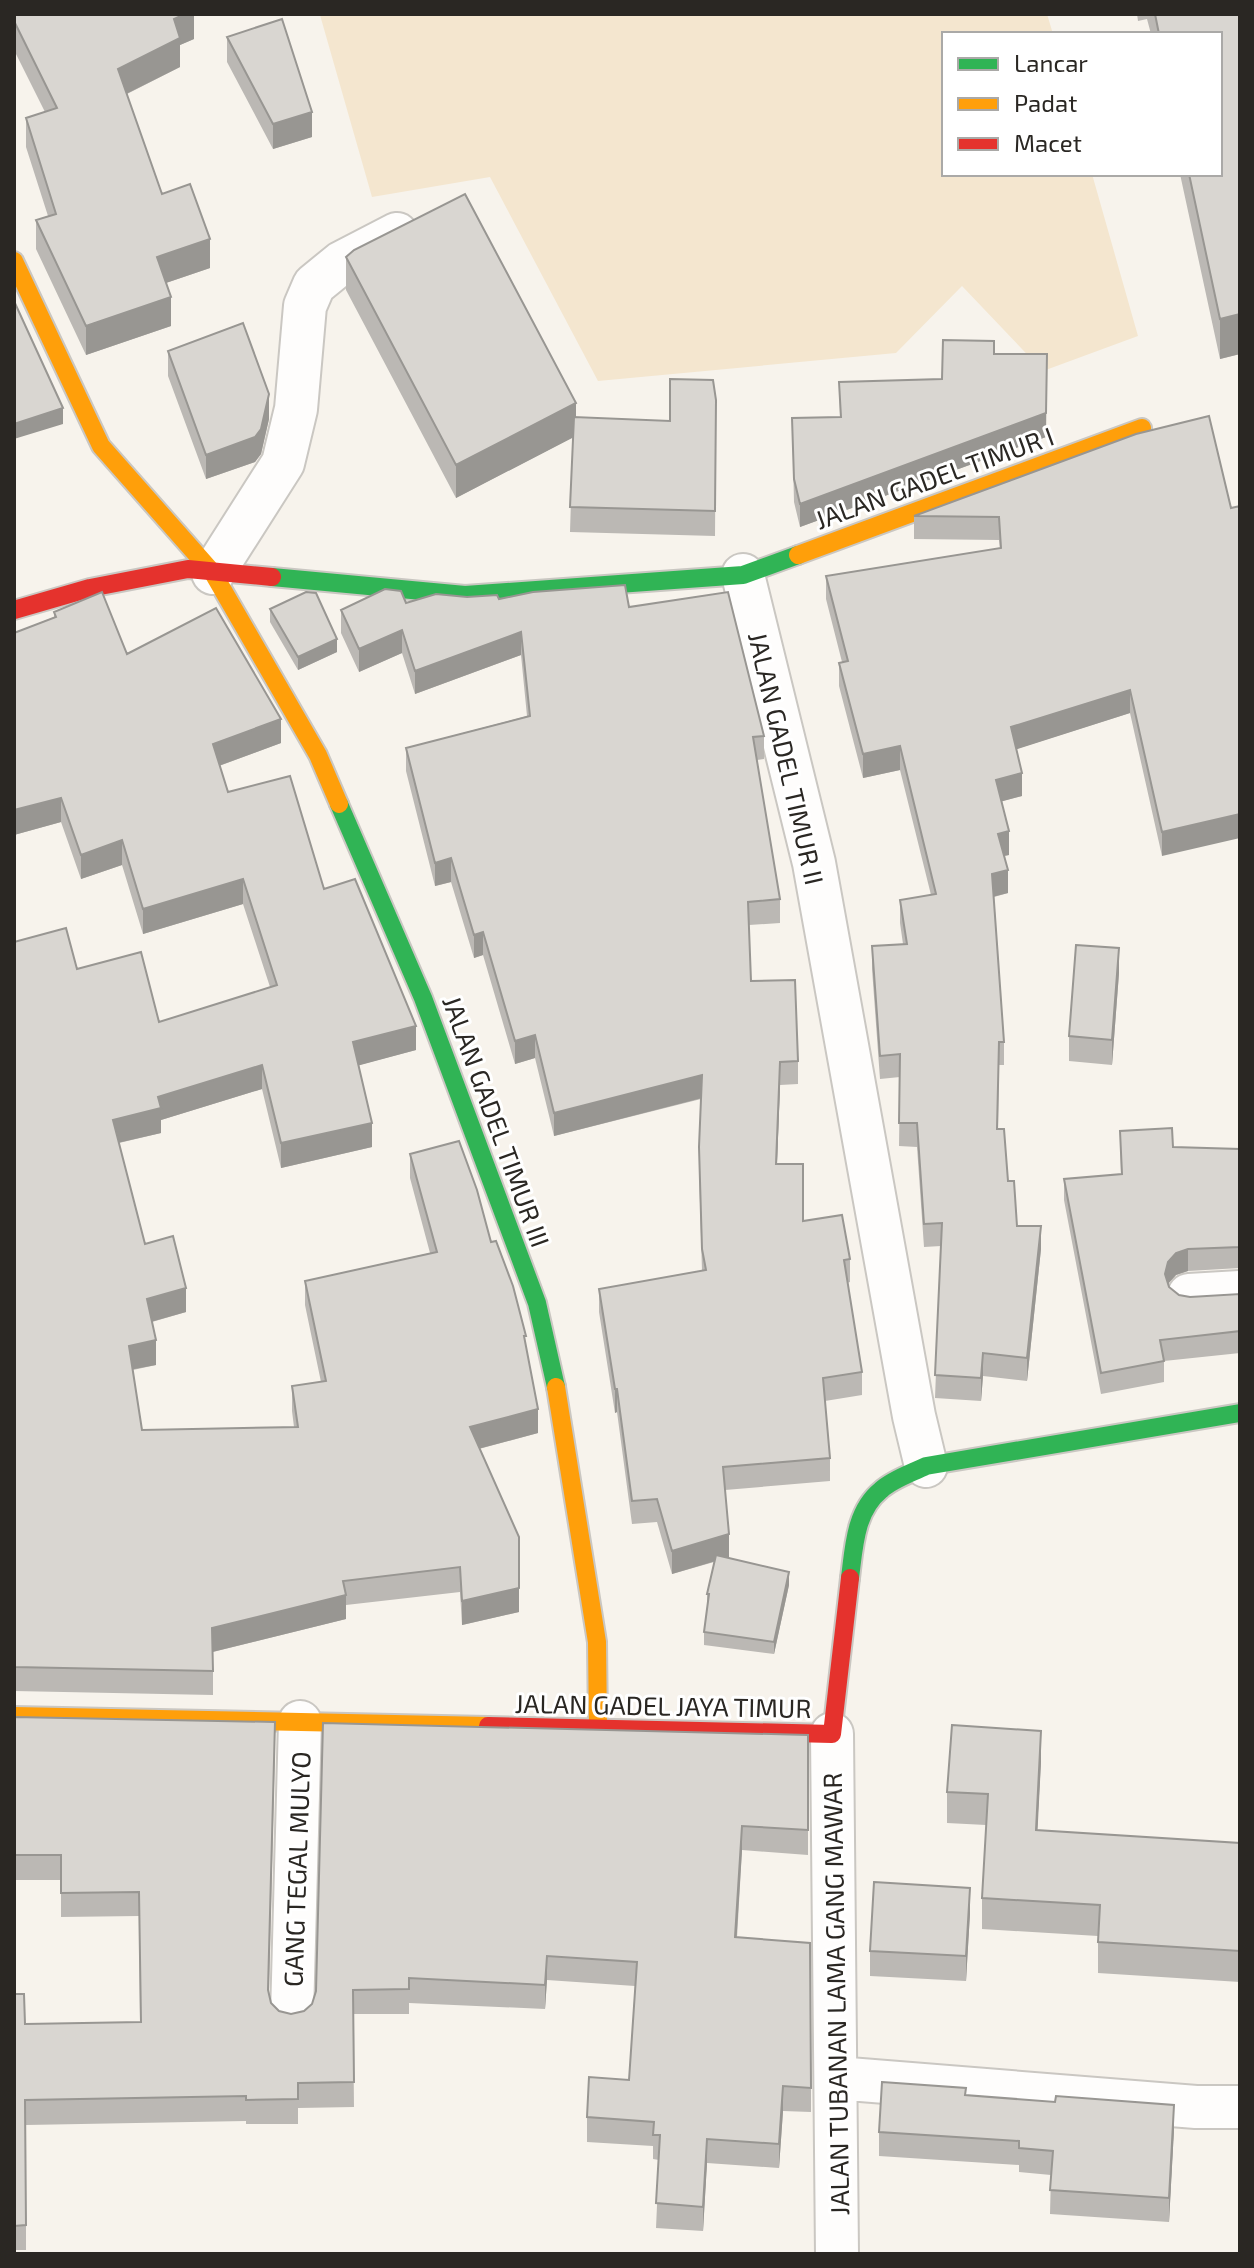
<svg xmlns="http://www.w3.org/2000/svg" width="1254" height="2268" font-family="'Exo 2',sans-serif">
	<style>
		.grass { fill: #f4e6cf }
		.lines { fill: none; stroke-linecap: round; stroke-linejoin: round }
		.street-casing { stroke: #cac7c2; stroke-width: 46 }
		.fast-casing { stroke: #cac7c2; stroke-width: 22 }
		.slow-casing { stroke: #cac7c2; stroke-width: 22 }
		.jam-casing { stroke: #cac7c2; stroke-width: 22 }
		.street { stroke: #fefdfc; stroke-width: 42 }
		.fast { stroke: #30b455; stroke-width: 18 }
		.slow { stroke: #ff9f0a; stroke-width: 18 }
		.jam { stroke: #e5322d; stroke-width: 18 }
		.wall { fill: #bbb8b4 }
		.shaded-wall { fill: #989692 }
		.building { fill: #d9d6d1; stroke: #989692; stroke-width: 2 }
		.labels { text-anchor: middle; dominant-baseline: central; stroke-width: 6; stroke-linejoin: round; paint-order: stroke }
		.street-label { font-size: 26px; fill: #2a2723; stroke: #fff }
	</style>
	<rect width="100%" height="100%" fill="#f7f3ec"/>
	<path class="grass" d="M1047 14 1053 34H944V174H1092L1138 336 1043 371 962 286 896 353 598 381 490 177 372 197 320 15Z"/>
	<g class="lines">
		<g class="street-casing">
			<path id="street" d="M213 573 283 463 296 409 305 306 314 285 341 263 397 234
				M743 575 814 863 914 1416 926 1466
				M1189 1295 1240 1292
				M832 1734 837 2254
				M292 2015 300 1722
				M836 2078 1196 2107H1240"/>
		</g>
		<g class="fast-casing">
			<path id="fast" d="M272 577 465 595 743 575 798 555
				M339 804 423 998 537 1303 556 1387
				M850 1578C854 1547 855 1511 881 1490 893 1479 912 1473 926 1466L1240 1413"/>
		</g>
		<g class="slow-casing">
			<path id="slow" d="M14 261 101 446 213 573 318 755 339 804
				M798 555 1142 428
				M556 1387 597 1642 598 1729
				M14 1716 488 1726"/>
		</g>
		<g class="jam-casing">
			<path id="jam" d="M14 610 90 588 188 569 272 577
				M488 1726 832 1734 850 1578"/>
		</g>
		<use href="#street" class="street"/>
		<use href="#fast" class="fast"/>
		<use href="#slow" class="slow"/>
		<use href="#jam" class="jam"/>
	</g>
	<path class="wall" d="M14 14H194V39L180 45V67L127 94 162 194 210 268 166 283 171 326 86 355 36 249V220L48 216 26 147V118L45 112 14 50Z
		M1137 14H1240V354L1220 359 1180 174H1220V34H1151L1147 19 1138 21Z
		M227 37 312 137 273 149 227 62Z
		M346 257 576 417 670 421 716 400 715 536 570 532 573 437 456 498 346 290Z
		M168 351 269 419 261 454 255 462 206 479 168 376Z
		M994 354 1046 437 800 527 794 502 792 418 840 417 839 382 942 379Z
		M1231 508 1162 856 1130 713 1016 749 1022 796 1002 801 1009 855 1004 856 1008 893 994 897 1004 1042V1065H999L998 1129 1017 1226 1041 1249 1027 1381 983 1376 981 1401 935 1398 941 1246 924 1247 917 1147 899 1146 900 1077 880 1079 872 969V946L903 944 900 923V900L931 895 900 770 863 778 839 686V663L842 662 826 599V576L1000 549 999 540 914 539V516Z
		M499 599 629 607 764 736V759L757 760 780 899V923L749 925 751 981 798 1061V1084L780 1085 777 1164 803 1221 850 1259V1282L847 1283 862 1372V1395L825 1401 830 1458V1481L725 1490 729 1557 727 1558 789 1585 774 1654 704 1645V1632L707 1607V1594L714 1562 672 1574 657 1522 632 1524 617 1412 615 1413 599 1312V1289L702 1271 699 1170 701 1099 554 1136 535 1058 515 1064 483 955 474 958 451 882 435 886 406 771V748L527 716 521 655 415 694 402 653 359 672 341 633V610L406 603Z
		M270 609 337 652 298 670 270 622Z
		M54 612 281 743 219 766 228 792 324 889 416 1050 359 1065 372 1147 281 1168 262 1089 161 1120V1133L119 1143 145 1244 186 1312 152 1322 156 1365 133 1370 142 1430 294 1427 292 1411V1386L321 1382 305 1305V1281L430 1253 410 1178V1154L491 1242 526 1348 538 1433 479 1449 519 1612 462 1625 460 1592 346 1605V1619L213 1652V1695L14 1691V942L77 969 159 1022 270 987 243 904 143 934 122 865 81 879 61 822 14 835V633L54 617Z
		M1119 973 1112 1065 1069 1061V1036Z
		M1120 1131 1173 1147 1240 1149V1268L1188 1271 1176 1275 1168 1283 1169 1287 1179 1295 1190 1297 1240 1294V1353L1164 1361V1382L1101 1394 1064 1200V1179L1121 1175Z
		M14 1717 275 1747 269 1992 271 2003 279 2011 291 2014 304 2011 808 1735V1855L742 1850 737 1938 811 2088V2112L783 2111 779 2168 707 2163 703 2231 656 2228 659 2160 653 2159V2146L587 2142V2117L629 2080 635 1986 547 1980 545 2009 409 2003V2014H353L354 2107 298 2108V2124H246V2121L26 2125V2250H14V1994L25 2024 140 2022 139 1916 61 1917V1880H14Z
		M1041 1762 1037 1830 1240 1843V1982L1098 1973V1936L982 1929V1898L986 1825 947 1823V1792Z
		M970 1913 966 1981 870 1976V1951Z
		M966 2095 1055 2102 1174 2129 1169 2222 1050 2214 1051 2175 1019 2172V2165L879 2156V2132Z"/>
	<path class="shaded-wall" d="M185 14H194V39L180 45V67L118 98V69L174 19Z
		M312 112V137L273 149V124Z
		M210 239V268L157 286V257Z
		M171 297V326L86 355V326Z
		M1240 314V354L1220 359V319Z
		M1047 354 1046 437 800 527V504Z
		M269 394V419L261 454 255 462 206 479V455Z
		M576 403V436L456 498V465Z
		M63 408V424L14 439V424Z
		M402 630V653L359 672V649Z
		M521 632V655L415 694V671Z
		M337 639V652L298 670V657Z
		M1130 690V713L1011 751V727Z
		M281 719V743L213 768V744Z
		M900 746V770L863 778V754Z
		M1022 773V796L996 803V780Z
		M61 798V822L14 835V810Z
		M1240 814V838L1162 856V832Z
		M1009 831V855L998 857V834Z
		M122 840V865L81 879V855Z
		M451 858V882L435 886V863Z
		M1008 870V893L992 897V874Z
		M243 879V904L143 934V909Z
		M483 932V955L474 958V935Z
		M1119 948V973L1112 1065V1040Z
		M416 1026V1050L353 1067V1042Z
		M535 1035V1058L515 1064V1041Z
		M780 1062V1085L776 1188V1164Z
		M262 1065V1089L161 1120V1133L113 1144V1120L158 1097Z
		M702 1075V1098L554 1136V1113Z
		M372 1123V1147L281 1168V1143Z
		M1041 1226V1249L1027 1381V1358Z
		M1188 1249V1271L1176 1275 1168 1284 1165 1274 1168 1262 1176 1253Z
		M186 1288V1312L147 1323V1299Z
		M156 1340V1365L129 1370V1346Z
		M983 1353V1376L981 1401V1378Z
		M615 1389H617V1412L615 1413Z
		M538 1409V1433L470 1451V1427Z
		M729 1534V1557L672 1574V1551Z
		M519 1537V1612L462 1625V1601Z
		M789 1572V1585L774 1654V1642Z
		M346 1595V1619L212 1652V1628Z
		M1041 1731V1762L1036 1861V1830Z
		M742 1826V1850L735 1962V1937Z
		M970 1888V1913L966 1981V1956Z
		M547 1956V1980L545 2009V1985Z
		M783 2086V2111L779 2168V2144Z
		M1174 2105V2129L1169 2222V2198Z
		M707 2139V2163L703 2231V2207Z"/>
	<path class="building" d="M14 14H185L174 19 180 38 118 69 162 194 190 184 210 239 157 257 171 297 86 326 36 220 56 214 26 118 57 108 14 21Z
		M1155 14H1240V314L1220 319 1189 174H1220V34H1159Z
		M282 19 312 112 273 124 227 37Z
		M465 194 576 403 456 465 346 257 354 250Z
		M14 301 63 408 14 424Z
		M243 323 269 394 261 429 255 437 206 455 168 351Z
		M943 340 994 341V354H1047L1046 413 800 504 794 479 792 418 841 417 839 382 942 379Z
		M670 379 713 380 716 400 715 511 570 507 574 417 670 421Z
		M1209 416 1231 508 1240 506V814L1162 832 1130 690 1011 727 1022 773 996 780 1009 831 998 834 1008 870 992 874 1004 1042H999L997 1129H1004L1008 1181H1014L1017 1226H1041L1027 1358 983 1353 981 1378 935 1375 942 1223 924 1224 917 1123H899L900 1054 880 1056 872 946 907 944 900 900 936 894 900 746 863 754 839 663 848 661 826 576 1001 548 999 517 914 516 1136 434Z
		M625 585 629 607 728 592 764 736 753 737 780 899 748 902 751 981 795 980 798 1061 780 1062 776 1164H803V1221L842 1215 850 1259 844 1260 862 1372 823 1378 830 1458 723 1467 729 1534 672 1551 657 1499 632 1501 617 1389H615L599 1289 706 1270 702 1249 699 1147 702 1075 554 1113 535 1035 515 1041 483 932 474 935 451 858 435 863 406 748 530 716 521 632 415 671 402 630 359 649 341 610 385 589 401 591 406 603 436 594 467 597 497 595 499 599 533 592Z
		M102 592 127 654 216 608 281 719 213 744 228 792 290 776 324 889 355 879 416 1026 353 1042 372 1123 281 1143 262 1065 158 1097 161 1108 113 1120 145 1244 173 1236 186 1288 147 1299 156 1340 129 1346 142 1430 298 1427 292 1386 326 1381 305 1281 437 1252 410 1154 459 1141 477 1190 491 1242 496 1241 513 1286 526 1336H524L538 1409 470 1427 519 1537V1588L462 1601 460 1567 343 1581 346 1595 212 1628 213 1671 14 1667V942L66 928 77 969 141 952 159 1022 277 985 243 879 143 909 122 840 81 855 61 798 14 810V633L56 617 54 612Z
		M306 592 316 593 337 639 298 657 270 609Z
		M1076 945 1119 948 1112 1040 1069 1036Z
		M1172 1128 1173 1147 1240 1149V1247L1188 1249 1176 1253 1168 1262 1165 1274 1169 1287 1179 1295 1190 1297 1240 1294V1331L1160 1340 1164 1361 1101 1373 1064 1179 1122 1174 1120 1131Z
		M716 1555 789 1572 774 1642 704 1632 709 1594H707Z
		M14 1717 275 1722 268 1990 271 2003 279 2011 291 2014 304 2011 312 2004 316 1991 323 1723 808 1735V1830L742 1826 735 1937 810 1943 811 2088 783 2086 779 2144 707 2139 703 2207 656 2203 660 2135H653L654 2122 587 2117 589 2077 629 2080 637 1962 547 1956 545 1985 409 1978V1989L353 1990 354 2082 298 2083V2099L246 2100V2096L25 2100 26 2225 14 2226V1994H24L25 2024 141 2022 139 1892 61 1893V1855H14Z
		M952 1725 1041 1731 1036 1830 1240 1843V1951L1098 1942 1100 1905 982 1898 988 1794 947 1792Z
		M874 1882 970 1888 966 1956 870 1951Z
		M882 2082 966 2088 965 2095 1055 2102 1056 2096 1174 2105 1169 2198 1050 2190 1053 2151 1019 2148V2141L879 2132Z"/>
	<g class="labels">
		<g class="street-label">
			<text transform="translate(934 477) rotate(-20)">JALAN GADEL TIMUR I</text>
			<text transform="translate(787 758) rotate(77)">JALAN GADEL TIMUR II</text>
			<text transform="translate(497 1121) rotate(70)">JALAN GADEL TIMUR III</text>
			<text transform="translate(663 1705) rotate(1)">JALAN GADEL JAYA TIMUR</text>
			<text transform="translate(296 1869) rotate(-88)">GANG TEGAL MULYO</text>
			<text transform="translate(835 1994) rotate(-91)">JALAN TUBANAN LAMA GANG MAWAR</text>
		</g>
	</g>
	<rect width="1254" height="2268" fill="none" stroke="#2a2723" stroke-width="32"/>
	<rect x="942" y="32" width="280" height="144" fill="#ffffff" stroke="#aaa9a7" stroke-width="2"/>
	<rect x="958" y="58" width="40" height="12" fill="#30b455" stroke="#aaa9a7" stroke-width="2"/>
	<text x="1014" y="72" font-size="24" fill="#2a2723">Lancar</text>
	<rect x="958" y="98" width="40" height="12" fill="#ff9f0a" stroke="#aaa9a7" stroke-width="2"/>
	<text x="1014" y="112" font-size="24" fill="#2a2723">Padat</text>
	<rect x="958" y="138" width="40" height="12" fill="#e5322d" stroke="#aaa9a7" stroke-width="2"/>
	<text x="1014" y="152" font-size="24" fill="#2a2723">Macet</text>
</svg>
